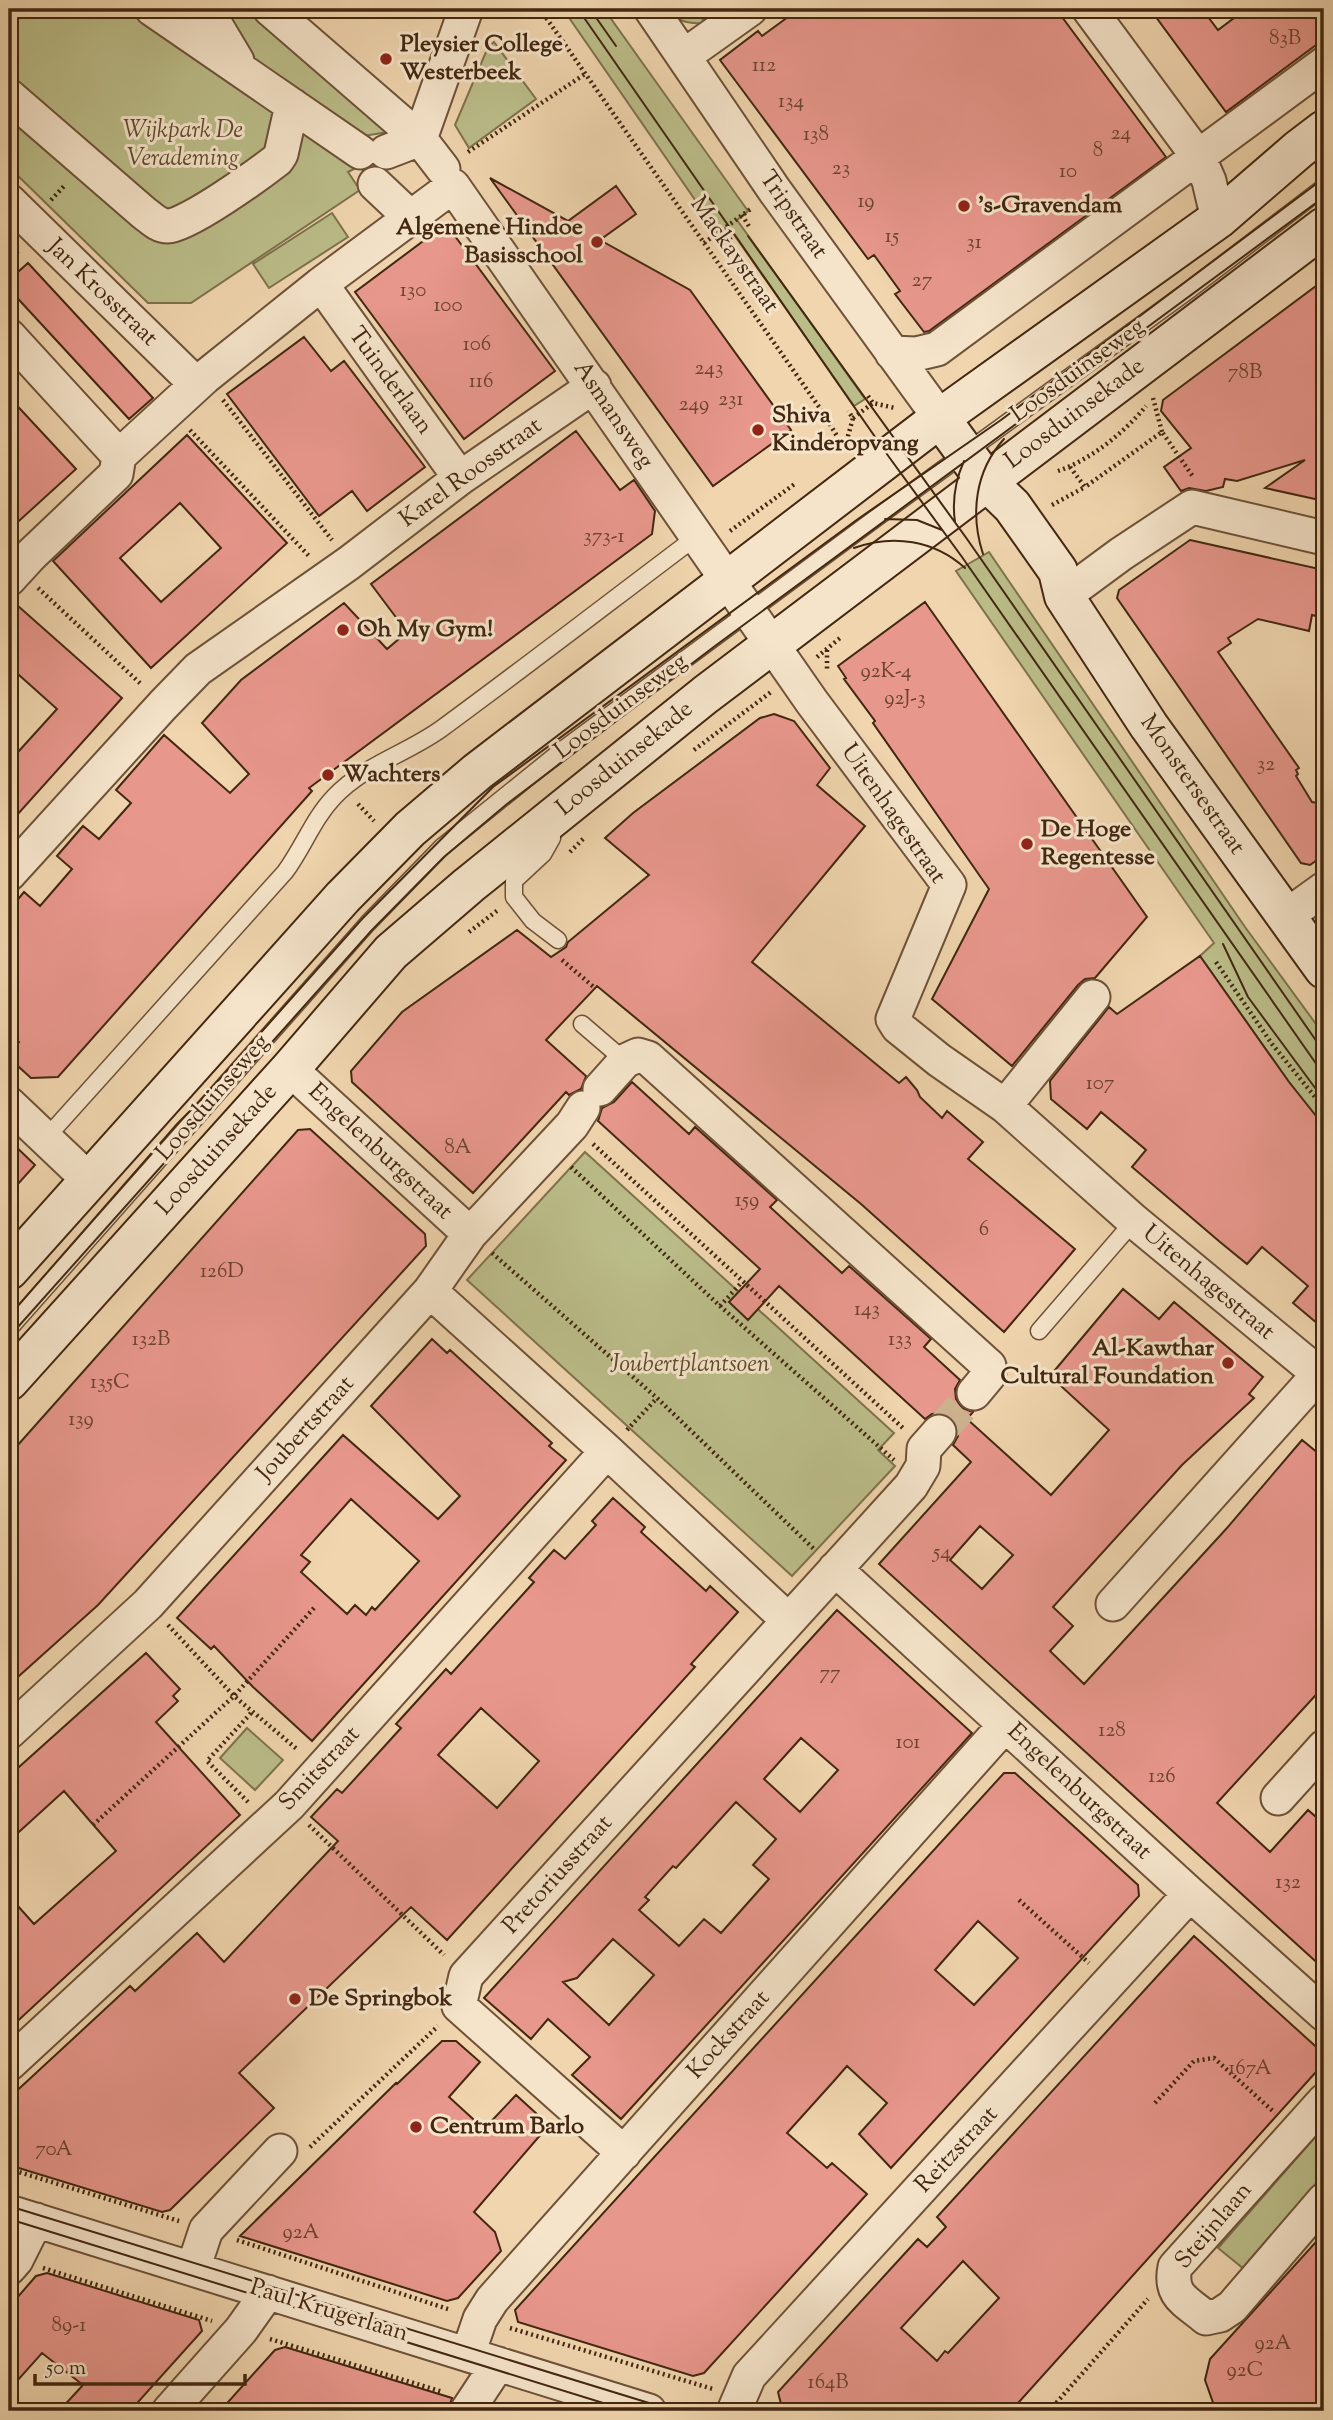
<svg xmlns="http://www.w3.org/2000/svg" width="1333" height="2420" font-family="'Sorts Mill Goudy',serif">
	<style>
		.green { fill: #bbbd89; stroke: #7e724d; stroke-width: 2 }
		.building { fill: #e8978c; stroke: #422711; stroke-width: 2; fill-rule: evenodd }
		.lines { fill: none; stroke-linecap: round; stroke-linejoin: round }
		.street-tunnel { stroke: #cdb28f; stroke-width: 33; stroke-dasharray: 33 17; stroke-linecap: butt }
		.lane-casing { stroke: #6e5238; stroke-width: 19 }
		.street-casing { stroke: #6e5238; stroke-width: 37 }
		.secondary-casing { stroke: #422711; stroke-width: 42 }
		.path { stroke: #422711; stroke-width: 4.5; stroke-dasharray: 2 3.5; stroke-linecap: butt }
		.lane { stroke: #f5e4ca; stroke-width: 16 }
		.street { stroke: #f5e4ca; stroke-width: 33 }
		.secondary { stroke: #f5e4ca; stroke-width: 38 }
		.tram { stroke: #422711; stroke-width: 2 }
		.poi-dot { fill: #8f2418; stroke: #f5e4ca; stroke-width: 2.5 }
		.labels { text-anchor: middle; dominant-baseline: central; stroke-width: 6; stroke-linejoin: round; paint-order: stroke }
		.number-label { font-size: 21px; fill: #6c4330 }
		.poi-label { font-size: 24px; font-weight: bold; fill: #422711; stroke: #f5e4ca; text-anchor: start }
		.park-label { font-size: 24px; font-style: italic; fill: #604c2f; stroke: #f5e4ca }
		.street-label { font-size: 24px; fill: #422711; stroke: #f5e4ca }
	</style>
	<rect width="100%" height="100%" fill="#f0d5ae"/>
	<filter id="stains"><feTurbulence type="fractalNoise" baseFrequency=".00286" numOctaves="4"/><feColorMatrix values="0 0 0 0 .2 0 0 0 0 .09 0 0 0 0 .02 0 0 0 .5 -.17"/></filter>
	<radialGradient id="worn" r=".72"><stop offset=".6" stop-color="#630" stop-opacity="0"/><stop offset="1" stop-color="#630" stop-opacity=".3"/></radialGradient>
	<path class="green" d="M9 9H256L388 132 363 136 364 164 348 172 360 190 191 303H148L9 167Z
		M563 9H604L748 211 737 220 865 399 854 406 728 226 718 233Z
		M667 9H695L706 24C690 23 677 23 667 9Z
		M494 42 536 99 469 148 455 125 488 47Z
		M332 213 348 237 269 288 253 264Z
		M989 552 1245 927 1324 1035V1126L1289 1082 1200 956 1214 943 956 571Z
		M585 1152 894 1433 878 1450 895 1466 792 1576 467 1280Z
		M247 1728 283 1760 255 1790 220 1758Z
		M1324 2127V2174L1244 2269 1218 2248Z"/>
	<path class="building" d="M799 9H1056L1166 157 929 331 924 332 895 294 900 291 874 255 868 259 720 60 758 31 762 36Z
		M1150 9H1202L1218 30 1246 9H1324V39L1226 112Z
		M490 178 568 221 616 186 636 214 600 240 690 290 791 430 713 486Z
		M446 224 555 371 464 439 355 292Z
		M28 263 153 398 129 419 9 289V280Z
		M1324 280V501L1265 488 1305 460 1237 481 1225 479 1223 487 1206 491 1189 488 1181 491 1164 467 1191 448 1161 411 1163 400Z
		M304 337 331 371 344 361 425 467 367 511 352 491 319 516 227 394Z
		M9 397 76 469 9 530Z
		M576 431 620 490 634 480 655 511 652 534 309 788 312 791 58 1077 31 1078 9 1058V1053L19 1042 9 1033V910L24 892 40 906 72 869 57 856 83 826 99 839 131 803 116 790 164 735 230 793 249 774 202 723 241 680 344 603 387 649 407 632 371 584Z
		M187 435 287 543 151 668 53 561ZM180 503 221 548 161 602 120 558Z
		M1190 540 1324 570V618L1312 615 1309 631 1258 619 1228 638 1231 643 1218 652 1299 768 1296 770 1298 774 1296 776 1312 802 1324 804V855L1310 865 1301 863 1117 598 1119 590Z
		M9 598 122 698 9 824V762L57 709 9 666Z
		M925 602 1147 917 1095 978 1085 979 1078 985 1012 1066 932 999 989 889 873 723 875 721 844 679 846 678 838 666Z
		M774 714 794 721 830 768 817 785 865 826 752 962 899 1083 906 1077 917 1090 920 1097 942 1118 947 1111 983 1142 968 1159 1075 1249 1004 1332 861 1204 597 986 546 1040 586 1076 581 1089 569 1095 566 1092 473 1193 352 1082 351 1071 402 1012 517 930 551 957 566 947 568 942 649 875 605 838 633 813 760 718Z
		M1200 956 1289 1082 1324 1126V1329L1293 1303 1308 1286 1262 1247 1247 1264 1220 1242 1132 1167 1146 1150 1101 1112 1087 1129 1051 1099 1050 1081 1109 1007 1117 1014Z
		M632 1082 689 1134 695 1127 777 1200 770 1207 842 1273 849 1266 931 1339 924 1347 960 1380 955 1389 956 1399 962 1408 973 1412 967 1419 1051 1495 1109 1430 1050 1376 1123 1289 1159 1319 1174 1302 1263 1377 1249 1394 1254 1398 1182 1465 1053 1607 1073 1626 1050 1651 1084 1684 1227 1528 1302 1440 1324 1458V1686L1217 1803 1270 1852 1308 1810 1324 1824V1969L879 1564 971 1462 953 1445 958 1436 957 1425 951 1417 942 1413 932 1414 925 1419 779 1286 748 1320 729 1302 760 1269 598 1121 602 1108 614 1102ZM980 1526 1013 1555 982 1589 950 1560Z
		M310 1129 425 1234 426 1246 98 1605 9 1685V1455L298 1130Z
		M9 1140 35 1165 9 1194Z
		M432 1339 447 1353 450 1350 530 1423 552 1443 549 1446 566 1460 312 1741 253 1687 214 1646 211 1649 177 1618 343 1435 438 1519 460 1496 371 1406ZM351 1499 419 1561 375 1610 372 1607 366 1615 355 1605 347 1614 301 1572 310 1562 301 1555Z
		M613 1498 645 1527 641 1532 706 1591 710 1586 738 1612 691 1664 695 1667 447 1940 411 1907 239 2073 274 2108 170 2210 162 2212 9 2165V2098L130 1986 135 1991 197 1933 224 1962 338 1841 311 1817 337 1789 342 1793 401 1728 396 1724 446 1669 451 1674 534 1582 529 1578 554 1550 565 1559 596 1525 592 1521ZM481 1708 539 1761 497 1808 438 1755Z
		M837 1610 972 1733 621 2119 572 2075 590 2057 548 2019 531 2039 484 1998ZM801 1738 838 1770 800 1812 764 1779ZM736 1802 776 1839 753 1865 769 1879 721 1933 704 1919 679 1946 639 1910 649 1900 645 1897 673 1866 676 1868ZM613 1939 654 1975 609 2025 563 1982 577 1978Z
		M146 1653 180 1689 173 1696 178 1701 156 1722 240 1815 9 2029V1896L34 1924 116 1851 64 1791 9 1841V1776Z
		M1004 1773H1015L1079 1831 1138 1885 1139 1896 891 2168 859 2134 887 2103 847 2066 833 2082 787 2133 827 2168 832 2163 867 2194 704 2373 693 2376 518 2322 515 2310ZM978 1921 1018 1958 974 2005 935 1970Z
		M1194 1936 1324 2054V2063L1019 2402 1006 2411H805L781 2404 778 2392 918 2239 927 2247 946 2227 937 2217ZM963 2261 999 2298 948 2353 945 2351 937 2361 901 2328Z
		M442 2041H456L480 2062 449 2097 484 2129 516 2095 549 2125 474 2212 495 2232 501 2251 458 2298 447 2301 240 2236 396 2083 397 2084Z
		M1324 2233V2411H1216L1205 2380 1210 2359Z
		M47 2273 199 2320 202 2331 130 2411H59L83 2385 42 2353 9 2390V2307L36 2276Z
		M285 2347 452 2398 448 2411H220L275 2350Z"/>
	<g class="lines">
		<path class="street-tunnel" d="M939 1432 974 1393"/>
		<g class="lane-casing">
			<path id="lane" d="M547 830 552 838 543 854 514 881V897L533 921 558 940
				M582 1024 625 1061
				M46 1138 285 872C303 848 313 819 334 797 364 765 406 754 441 729 527 666 611 601 696 537
				M9 1329 368 923 442 847 561 751 872 521 1189 290 1324 187
				M1039 1331 1134 1221"/>
		</g>
		<g class="street-casing">
			<path id="street" d="M152 9 360 152
				M206 9 237 61
				M270 9 420 139 443 169
				M651 9 775 191 940 418
				M1089 9 1199 158 1209 181 1218 219
				M684 56 750 9
				M9 96 144 213C151 218 158 226 168 226 187 226 259 174 277 160L281 154 292 105
				M386 152 420 139 466 9
				M375 184 410 217
				M9 201 196 384
				M321 284 460 478
				M9 336 119 456 116 474 31 555 9 579
				M892 353 916 354 937 349 1324 64
				M119 456 205 377 321 284 453 186 812 702 949 885 893 1019 898 1027 939 1060 1005 1106 1134 1221 1324 1378
				M1064 596 1121 554 1192 507 1324 538
				M9 874 163 705 198 669 349 563 460 478 594 386
				M1285 917 1324 889
				M290 1069 470 1234
				M600 1089 625 1061 638 1055 648 1058 989 1366V1375L974 1393
				M9 1104 89 1180
				M1005 1106 1093 997
				M430 1291 607 1451 788 1620
				M835 1569 1190 1894 1324 2014
				M1113 1604 1319 1374
				M9 1732 148 1604 430 1291 470 1234 572 1125 583 1108
				M1278 1798 1324 1747
				M9 2064 289 1805 607 1451
				M1324 2101 1175 2267C1169 2296 1186 2301 1206 2318L1220 2315 1232 2307 1324 2200
				M624 2153 459 2006 466 1976 911 1486 923 1466 924 1449 939 1432
				M9 2212 649 2411
				M9 2268 16 2260 36 2220
				M193 2269 206 2230 280 2151
				M468 2354 480 2319 492 2300 1005 1725
				M169 2411 241 2330 268 2292
				M467 2411 498 2364
				M734 2411 749 2376 1190 1894"/>
		</g>
		<g class="secondary-casing">
			<path id="secondary" d="M940 418 986 481 1012 506 1058 571 1064 596 1149 726 1324 969
				M9 1270 343 897 410 829 477 772 940 418 1218 219 1299 149 1324 130
				M9 1381 290 1069 391 952 469 885 705 695 1324 227"/>
		</g>
		<path class="path" d="M540 9 824 414 844 448
			M468 152 585 74
			M51 200 66 184
			M742 215 750 228
			M724 229 732 242
			M704 243 752 208
			M9 260 18 251
			M868 396 873 403 895 408
			M1153 398 1162 432
			M223 400 332 540
			M853 418 873 403
			M190 430 309 556
			M845 447 853 418 848 411
			M1070 467 1085 487 1162 432 1194 478
			M1058 471C1090 460 1124 433 1146 406
			M1052 505 1085 487
			M730 531 796 483
			M38 588 142 685
			M827 650V669
			M817 657 840 638
			M694 750 771 692
			M358 804 374 821
			M570 852 584 838
			M469 932 498 910
			M562 960 595 988
			M1216 962 1272 1044 1324 1108
			M593 1144 904 1429
			M571 1167 720 1306 894 1460
			M492 1253 657 1398 815 1550
			M720 1306 742 1282
			M627 1430 657 1398
			M168 1625 234 1696 298 1750
			M248 1802 207 1761 252 1712
			M93 1825 234 1696 314 1608
			M309 1825 444 1955
			M1019 1900 1089 1963
			M1155 2103 1194 2061 1214 2058 1275 2113
			M310 2147 438 2026
			M9 2169 179 2221
			M237 2240 451 2310
			M43 2268 212 2321
			M510 2328 713 2389
			M270 2339 443 2392
			M768 2404 792 2411
			M1049 2411 1148 2299"/>
		<use href="#lane" class="lane"/>
		<use href="#street" class="street"/>
		<use href="#secondary" class="secondary"/>
		<path class="tram" d="M578 9 889 457 962 557 1324 1075
			M590 9 616 46
			M748 236 967 539 1324 1052
			M885 519 917 520 942 530
			M955 522C952 501 955 481 964 461
			M854 548C893 534 934 540 965 568
			M983 554C970 514 975 471 1004 439
			M1223 944 1248 997 1324 1100
			M9 1316 178 1123 200 1101 362 919 493 787 858 519 1001 420 1324 178
			M9 1337 372 930 444 857 507 804 715 646 1324 197
			M9 2206 675 2411
			M9 2219 629 2411"/>
	</g>
	<g class="poi-dot">
		<circle cx="386" cy="59" r="7"/>
		<circle cx="964" cy="206" r="7"/>
		<circle cx="597" cy="242" r="7"/>
		<circle cx="758" cy="430" r="7"/>
		<circle cx="343" cy="630" r="7"/>
		<circle cx="328" cy="775" r="7"/>
		<circle cx="1027" cy="844" r="7"/>
		<circle cx="1228" cy="1363" r="7"/>
		<circle cx="295" cy="1999" r="7"/>
		<circle cx="416" cy="2127" r="7"/>
	</g>
	<g class="labels">
		<g class="number-label">
			<text x="1285" y="39">83B</text>
			<text x="764" y="66">112</text>
			<text x="791" y="102">134</text>
			<text x="1121" y="134">24</text>
			<text x="816" y="135">138</text>
			<text x="1098" y="151">8</text>
			<text x="841" y="169">23</text>
			<text x="1068" y="172">10</text>
			<text x="866" y="202">19</text>
			<text x="892" y="237">15</text>
			<text x="974" y="243">31</text>
			<text x="922" y="281">27</text>
			<text x="413" y="291">130</text>
			<text x="448" y="306">100</text>
			<text x="477" y="345">106</text>
			<text x="709" y="369">243</text>
			<text x="1245" y="373">78B</text>
			<text x="481" y="382">116</text>
			<text x="731" y="400">231</text>
			<text x="694" y="405">249</text>
			<text x="604" y="537">373-1</text>
			<text x="886" y="672">92K-4</text>
			<text x="905" y="699">92J-3</text>
			<text x="1266" y="765">32</text>
			<text x="1100" y="1084">107</text>
			<text x="458" y="1148">8A</text>
			<text x="747" y="1201">159</text>
			<text x="984" y="1230">6</text>
			<text x="222" y="1272">126D</text>
			<text x="867" y="1310">143</text>
			<text x="151" y="1340">132B</text>
			<text x="900" y="1340">133</text>
			<text x="110" y="1383">135C</text>
			<text x="81" y="1420">139</text>
			<text x="942" y="1553">54</text>
			<text x="830" y="1674">77</text>
			<text x="1112" y="1731">128</text>
			<text x="908" y="1743">101</text>
			<text x="1162" y="1777">126</text>
			<text x="1288" y="1883">132</text>
			<text x="1250" y="2069">167A</text>
			<text x="54" y="2150">70A</text>
			<text x="301" y="2233">92A</text>
			<text x="69" y="2326">89-1</text>
			<text x="1273" y="2344">92A</text>
			<text x="1245" y="2371">92C</text>
			<text x="828" y="2383">164B</text>
		</g>
		<g class="poi-label">
			<text x="400" y="45">Pleysier College<tspan x="400" dy="28">Westerbeek</tspan></text>
			<text x="978" y="206">'s-Gravendam</text>
			<text x="583" y="228" text-anchor="end">Algemene Hindoe<tspan x="583" dy="28">Basisschool</tspan></text>
			<text x="772" y="416">Shiva<tspan x="772" dy="28">Kinderopvang</tspan></text>
			<text x="357" y="630">Oh My Gym!</text>
			<text x="342" y="775">Wachters</text>
			<text x="1041" y="830">De Hoge<tspan x="1041" dy="28">Regentesse</tspan></text>
			<text x="1214" y="1349" text-anchor="end">Al-Kawthar<tspan x="1214" dy="28">Cultural Foundation</tspan></text>
			<text x="309" y="1999">De Springbok</text>
			<text x="430" y="2127">Centrum Barlo</text>
		</g>
		<g class="park-label">
			<text x="183" y="131">Wijkpark De<tspan x="183" dy="28">Verademing</tspan></text>
			<text x="690" y="1365">Joubertplantsoen</text>
		</g>
		<g class="street-label">
			<text transform="translate(793 215) rotate(55)">Tripstraat</text>
			<text transform="translate(734 255) rotate(55)">Mackaystraat</text>
			<text transform="translate(102 293) rotate(44)">Jan Krosstraat</text>
			<text transform="translate(1078 371) rotate(-36)">Loosduinseweg</text>
			<text transform="translate(390 381) rotate(54)">Tuinderlaan</text>
			<text transform="translate(1075 414) rotate(-37)">Loosduinsekade</text>
			<text transform="translate(613 415) rotate(56)">Asmansweg</text>
			<text transform="translate(471 473) rotate(-36)">Karel Roosstraat</text>
			<text transform="translate(621 707) rotate(-37)">Loosduinseweg</text>
			<text transform="translate(625 759) rotate(-39)">Loosduinsekade</text>
			<text transform="translate(1192 785) rotate(55)">Monstersestraat</text>
			<text transform="translate(893 814) rotate(55)">Uitenhagestraat</text>
			<text transform="translate(213 1098) rotate(-49)">Loosduinseweg</text>
			<text transform="translate(217 1150) rotate(-48)">Loosduinsekade</text>
			<text transform="translate(380 1152) rotate(43)">Engelenburgstraat</text>
			<text transform="translate(1208 1283) rotate(40)">Uitenhagestraat</text>
			<text transform="translate(306 1429) rotate(-48)">Joubertstraat</text>
			<text transform="translate(320 1769) rotate(-47)">Smitstraat</text>
			<text transform="translate(1079 1792) rotate(43)">Engelenburgstraat</text>
			<text transform="translate(558 1875) rotate(-48)">Pretoriusstraat</text>
			<text transform="translate(729 2035) rotate(-48)">Kockstraat</text>
			<text transform="translate(957 2150) rotate(-47)">Reitzstraat</text>
			<text transform="translate(1214 2226) rotate(-50)">Steijnlaan</text>
			<text transform="translate(329 2311) rotate(17)">Paul Krugerlaan</text>
		</g>
	</g>
	<rect width="1333" height="2420" fill="none" stroke="#f0d5ae" stroke-width="35"/>
	<rect x="10" y="10" width="1312" height="2399" fill="none" stroke="#422711" stroke-width="3.5"/>
	<rect x="18" y="18" width="1298" height="2385" fill="none" stroke="#422711" stroke-width="2"/>
	<path d="M35 2374v10h210v-10" fill="none" stroke="#422711" stroke-width="3.5"/>
	<text x="46" y="2374" font-size="21" fill="#422711" stroke="#f5e4ca" stroke-width="5" paint-order="stroke">50 m</text>
	<rect width="100%" height="100%" filter="url(#stains)"/>
	<rect width="100%" height="100%" fill="url(#worn)"/>
</svg>
